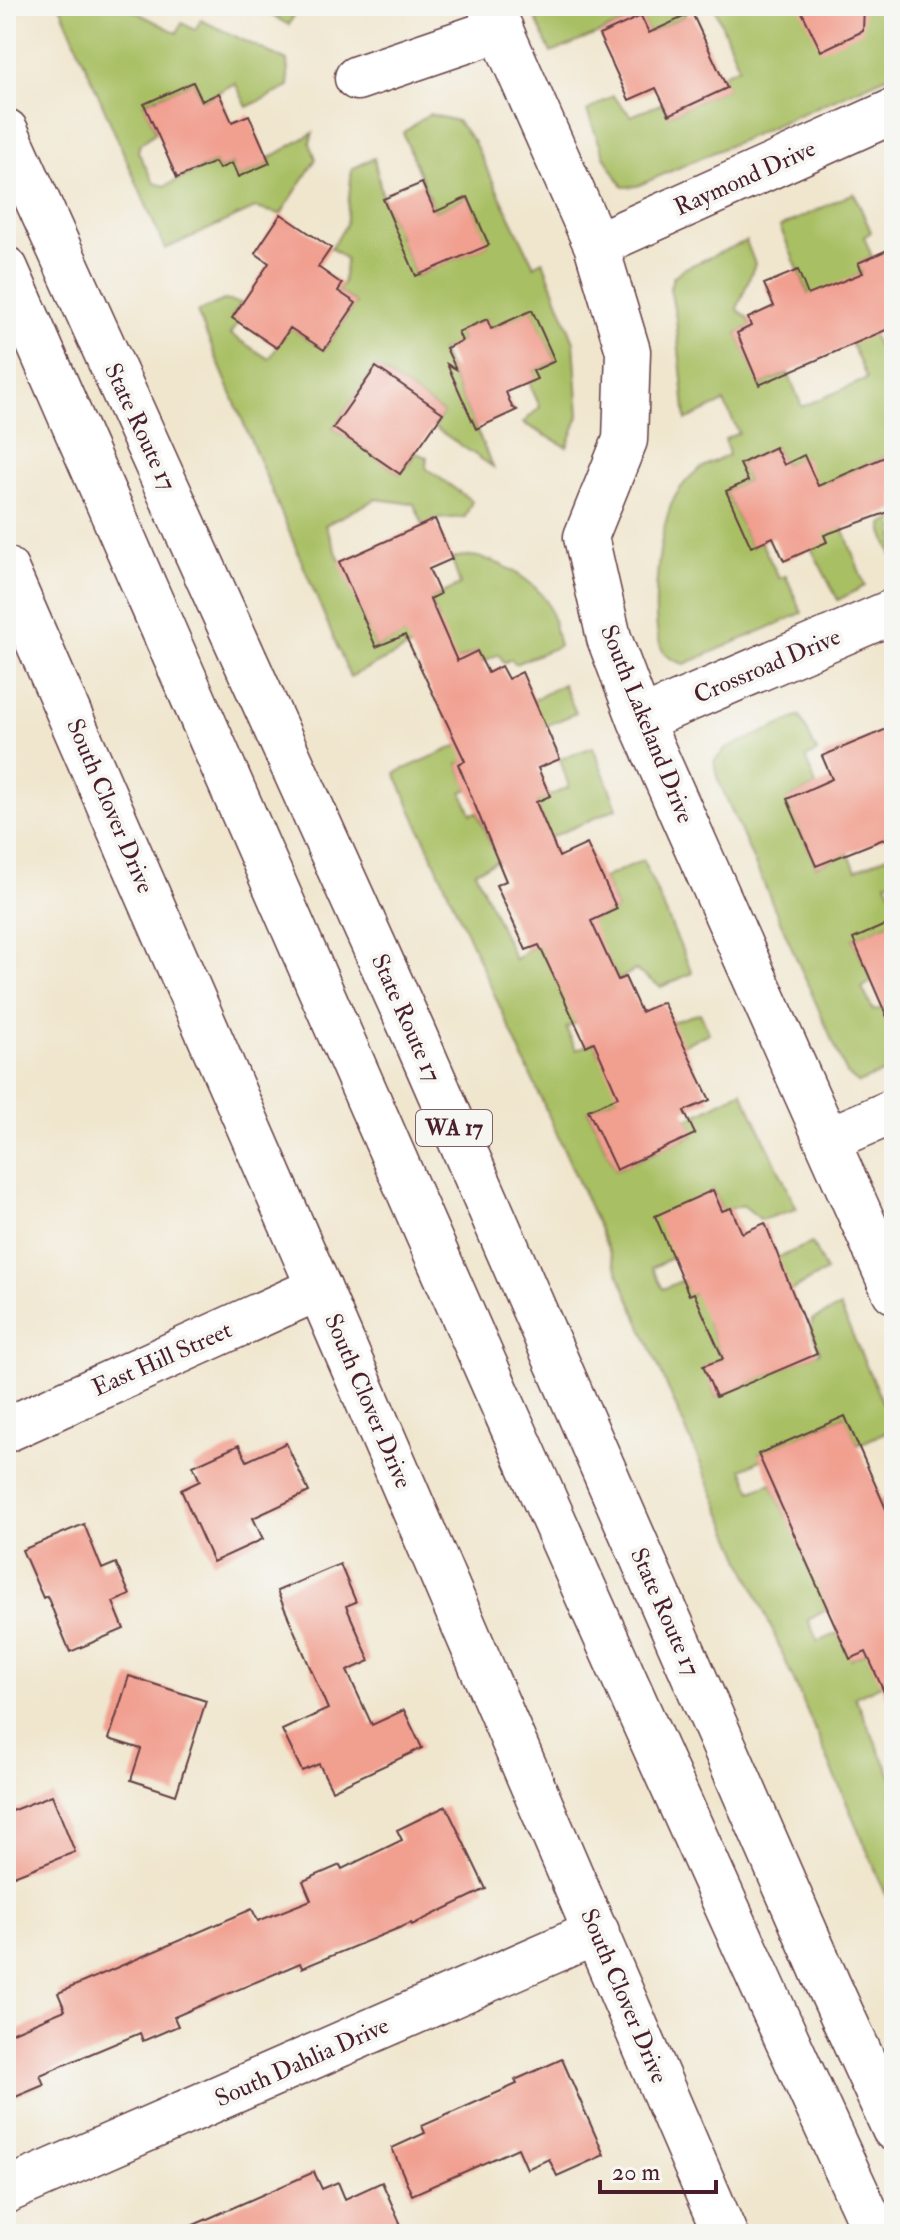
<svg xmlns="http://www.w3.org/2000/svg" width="900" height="2240" font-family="'IM FELL Double Pica',serif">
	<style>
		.green { fill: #a9bf64; stroke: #7a6f48; stroke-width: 2 }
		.building { fill: #f19f8f }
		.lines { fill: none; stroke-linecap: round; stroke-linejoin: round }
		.minor-casing { stroke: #633d43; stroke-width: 47 }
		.major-casing { stroke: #633d43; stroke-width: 47 }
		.highway-casing { stroke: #633d43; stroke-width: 47 }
		.minor { stroke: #fff; stroke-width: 44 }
		.major { stroke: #fff; stroke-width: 44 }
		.highway { stroke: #fff; stroke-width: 44 }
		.labels { text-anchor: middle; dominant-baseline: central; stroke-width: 8; stroke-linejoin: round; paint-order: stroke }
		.shield { fill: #f6f6f2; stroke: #7e6067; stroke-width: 2 }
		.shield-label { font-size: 22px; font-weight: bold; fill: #4a1f2b }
		.street-label { font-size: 24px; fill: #4a1f2b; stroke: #f6f6f2 }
	</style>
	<rect width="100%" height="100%" fill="#f6f6f2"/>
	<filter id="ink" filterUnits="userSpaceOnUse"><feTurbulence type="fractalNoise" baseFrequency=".0125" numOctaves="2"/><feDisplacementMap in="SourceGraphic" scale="16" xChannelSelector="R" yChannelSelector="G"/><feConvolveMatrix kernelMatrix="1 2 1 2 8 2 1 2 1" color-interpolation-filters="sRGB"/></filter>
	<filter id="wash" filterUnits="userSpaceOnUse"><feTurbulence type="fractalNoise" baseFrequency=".006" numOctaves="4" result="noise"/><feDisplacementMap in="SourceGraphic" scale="32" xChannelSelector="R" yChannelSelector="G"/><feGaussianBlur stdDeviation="1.8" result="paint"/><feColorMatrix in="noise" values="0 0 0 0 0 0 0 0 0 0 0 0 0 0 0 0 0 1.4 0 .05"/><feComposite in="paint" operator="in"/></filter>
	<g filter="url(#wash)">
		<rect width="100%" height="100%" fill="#f0e6ce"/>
		<path class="green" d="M60 6H124L177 33 182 23 195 30 201 20 287 61 289 87 247 107 235 83 202 101 193 82 144 103 156 132 140 144 138 152 154 183 165 186 215 162 219 169 232 163 239 177 270 163 268 159 313 133 310 143 316 159 281 214 255 208 165 249Z
			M255 6H292L295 12 289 25Z
			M530 6H700L685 10V16L649 33 640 16 551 53Z
			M714 6H894V73L637 186 623 187 605 158 587 111 613 96 631 116 663 103 669 115 726 88 721 75 739 67Z
			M429 114 457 121 474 142 534 266 543 261 574 342 579 416 567 447 523 423 540 407 529 382 536 379 533 371 555 361 532 311 491 329 487 319 458 332 462 341 441 351 493 467 434 427 443 413 376 367 333 428 400 474 416 453 427 457 426 468 472 501 465 517 435 519 423 525 414 504 376 499 325 525 376 647 439 620 430 599 460 585 452 559C479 547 529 575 545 599 553 611 555 632 559 646L515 664 511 659 504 663 499 654 482 662 477 651 441 668 424 640 350 677 197 312 224 300 241 303 232 317 239 322 230 334 269 359 290 328 324 350 356 303 338 291 343 284 346 259 331 248 346 225 352 169 374 158 383 199 416 276 488 245 468 197 435 212 403 133Z
			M854 193 871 232 864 237 872 257 859 263 863 273 848 280 887 367 894 364V453L826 483 865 586 838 600 811 548 804 456 784 465 775 447 740 464 748 481 726 491 751 547 761 542 779 578 786 576 802 613 685 664C674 661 665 657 661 647 649 618 659 521 676 495 691 471 704 465 729 455L725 439 739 433 724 402 686 420 676 319 670 288 673 277 683 269 746 241 755 264 737 309 748 318 751 326 737 333 760 385 788 373 802 407 867 379 829 293 810 298 780 227Z
			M894 520V560L883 532V524Z
			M563 684 576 713 458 764 469 789 462 792 471 814 477 812 491 845 544 823 536 802 569 787 560 759 593 747 617 808 475 871 515 960 526 950 617 909 603 878 643 860 692 973 661 987 635 970 618 980 607 958 576 1023 566 1028 576 1050 594 1042 600 1055 672 1022 700 1013 709 1033 626 1070 633 1090 588 1111 616 1170 694 1135 688 1119 742 1091 797 1209 761 1220 743 1205 722 1211 713 1190 673 1257 652 1268 663 1289 683 1280 690 1295 812 1243 826 1271 790 1291 707 1321 723 1359 704 1366 716 1397 820 1352 812 1331V1320L840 1307 894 1428 858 1445 844 1416 759 1454 761 1460 742 1469 752 1491 771 1483 786 1516 883 1501 894 1495V1527L828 1609 808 1620 818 1642 839 1633 851 1659 894 1639 881 1685 855 1697 894 1782V1913L596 1221 395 773 530 714 527 704Z
			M800 716 817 752 806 758 816 786 788 799 816 866 848 853 856 870 894 853V879L886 882 894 899V921L853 939 872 981 862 988 873 1010 894 1006V1068L858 1083 847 1074 717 777 714 761 726 749Z"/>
		<g id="blocks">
			<path class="building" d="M799 6H864L863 31 821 51Z
				M692 13 727 88 669 115 656 88 629 100 599 35 641 16 649 33Z
				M193 82 202 101 219 93 232 122 249 115 270 163 238 177 232 163 219 169 215 162 177 178 144 104Z
				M422 183 435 212 468 197 489 245 416 276 383 199Z
				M281 214 331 248 318 267 342 284 338 291 356 303 324 350 290 328 277 348 232 318 269 263 255 253Z
				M894 247V343L888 329 759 385 737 333 751 326 748 318 774 306 764 284 798 270 808 295 863 273 858 263Z
				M532 310 555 361 533 371 537 379 506 392 512 407 517 410 476 429 447 364 456 369 446 348 462 341 458 332 487 319 491 329Z
				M376 367 443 413 400 474 333 428Z
				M775 447 784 465 804 455 818 486 894 453V510L824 535 827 542 784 561 773 537 751 547 726 491 748 481 740 464Z
				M435 519 452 559 429 569 440 594 430 599 457 661 477 651 488 673 501 666 508 679 522 672 560 759 538 768 550 796 536 802 559 857 587 844 617 909 591 921 618 980 625 977 641 1012 663 1002 710 1100 684 1111 695 1134 616 1170 588 1110 618 1097 594 1042 586 1046 539 945 526 950 496 885 506 881 458 764 465 761 405 635 376 647 339 562Z
				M894 726V835L816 866 787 799 832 779 822 756Z
				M894 921V1033L853 939Z
				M713 1190 722 1211 731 1208 742 1233 765 1223 817 1354 716 1397 703 1366 723 1359 694 1293 689 1295 655 1216Z
				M845 1416 894 1527V1714L866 1652 850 1659 758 1454Z
				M286 1443 309 1492 253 1518 263 1539 213 1562 181 1490 200 1481 193 1466 239 1445 247 1461Z
				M84 1524 102 1569 116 1563 130 1595 113 1602 124 1629 70 1652 47 1596 43 1598 22 1550Z
				M340 1564 356 1602 346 1606 370 1661 347 1671 372 1725 404 1710 422 1748 332 1790 319 1764 302 1771 282 1730 328 1709 277 1591Z
				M129 1676 206 1701 176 1795 131 1780 141 1749 109 1739Z
				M52 1795 75 1852 6 1879V1813Z
				M446 1806 486 1889 412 1925 411 1923 302 1968 300 1963 174 2017 178 2026 143 2041 140 2033 40 2075 44 2085 6 2101V2035L65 2010 58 1993 252 1909 258 1921 311 1900 303 1881 340 1865 342 1869 402 1840 397 1830Z
				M562 2059 604 2155 557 2176 549 2159 527 2169 518 2148 412 2195 392 2148 425 2133 422 2126 517 2084 515 2080Z
				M314 2172 322 2189 338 2182 345 2199 382 2182 405 2234H173Z"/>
		</g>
	</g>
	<g filter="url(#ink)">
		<use href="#blocks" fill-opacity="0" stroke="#633d43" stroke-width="2"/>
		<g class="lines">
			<g class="minor-casing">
				<path id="minor" d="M490 6 596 245 628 351 625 440 586 537 609 638 640 720 894 1291
					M357 78 501 29
					M596 245 894 111
					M6 569 319 1288 725 2234
					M640 720 894 611
					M827 1140 894 1111
					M6 2191 597 1932"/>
			</g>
			<g class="major-casing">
				<path id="major" d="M6 1430 319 1288"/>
			</g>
			<g class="highway-casing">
				<path id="highway" d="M6 131 413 1032 828 1984 894 2129
					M6 269C293 926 576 1583 876 2234"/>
			</g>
			<use href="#minor" class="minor"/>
			<use href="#major" class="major"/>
			<use href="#highway" class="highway"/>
		</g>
	</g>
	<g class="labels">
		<rect class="shield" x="416" y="1110" width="76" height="36" rx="6"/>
		<g class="shield-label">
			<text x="454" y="1128">WA 17</text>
		</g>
		<g class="street-label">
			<text transform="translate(745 178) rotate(-24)">Raymond Drive</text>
			<text transform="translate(140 427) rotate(65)">State Route 17</text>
			<text transform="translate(767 666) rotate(-23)">Crossroad Drive</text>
			<text transform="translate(647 724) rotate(68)">South Lakeland Drive</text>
			<text transform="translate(110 806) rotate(67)">South Clover Drive</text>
			<text transform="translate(406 1018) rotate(66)">State Route 17</text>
			<text transform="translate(162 1359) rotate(-24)">East Hill Street</text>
			<text transform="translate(368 1401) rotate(67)">South Clover Drive</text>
			<text transform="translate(665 1612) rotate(66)">State Route 17</text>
			<text transform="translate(624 1996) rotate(67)">South Clover Drive</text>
			<text transform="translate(302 2062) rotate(-24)">South Dahlia Drive</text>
		</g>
	</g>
	<rect width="900" height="2240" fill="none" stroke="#f6f6f2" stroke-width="32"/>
	<path d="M600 2180v12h116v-12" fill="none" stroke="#4a1f2b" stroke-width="4"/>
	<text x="612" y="2180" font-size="24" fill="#4a1f2b" stroke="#f6f6f2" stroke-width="6" paint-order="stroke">20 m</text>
</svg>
